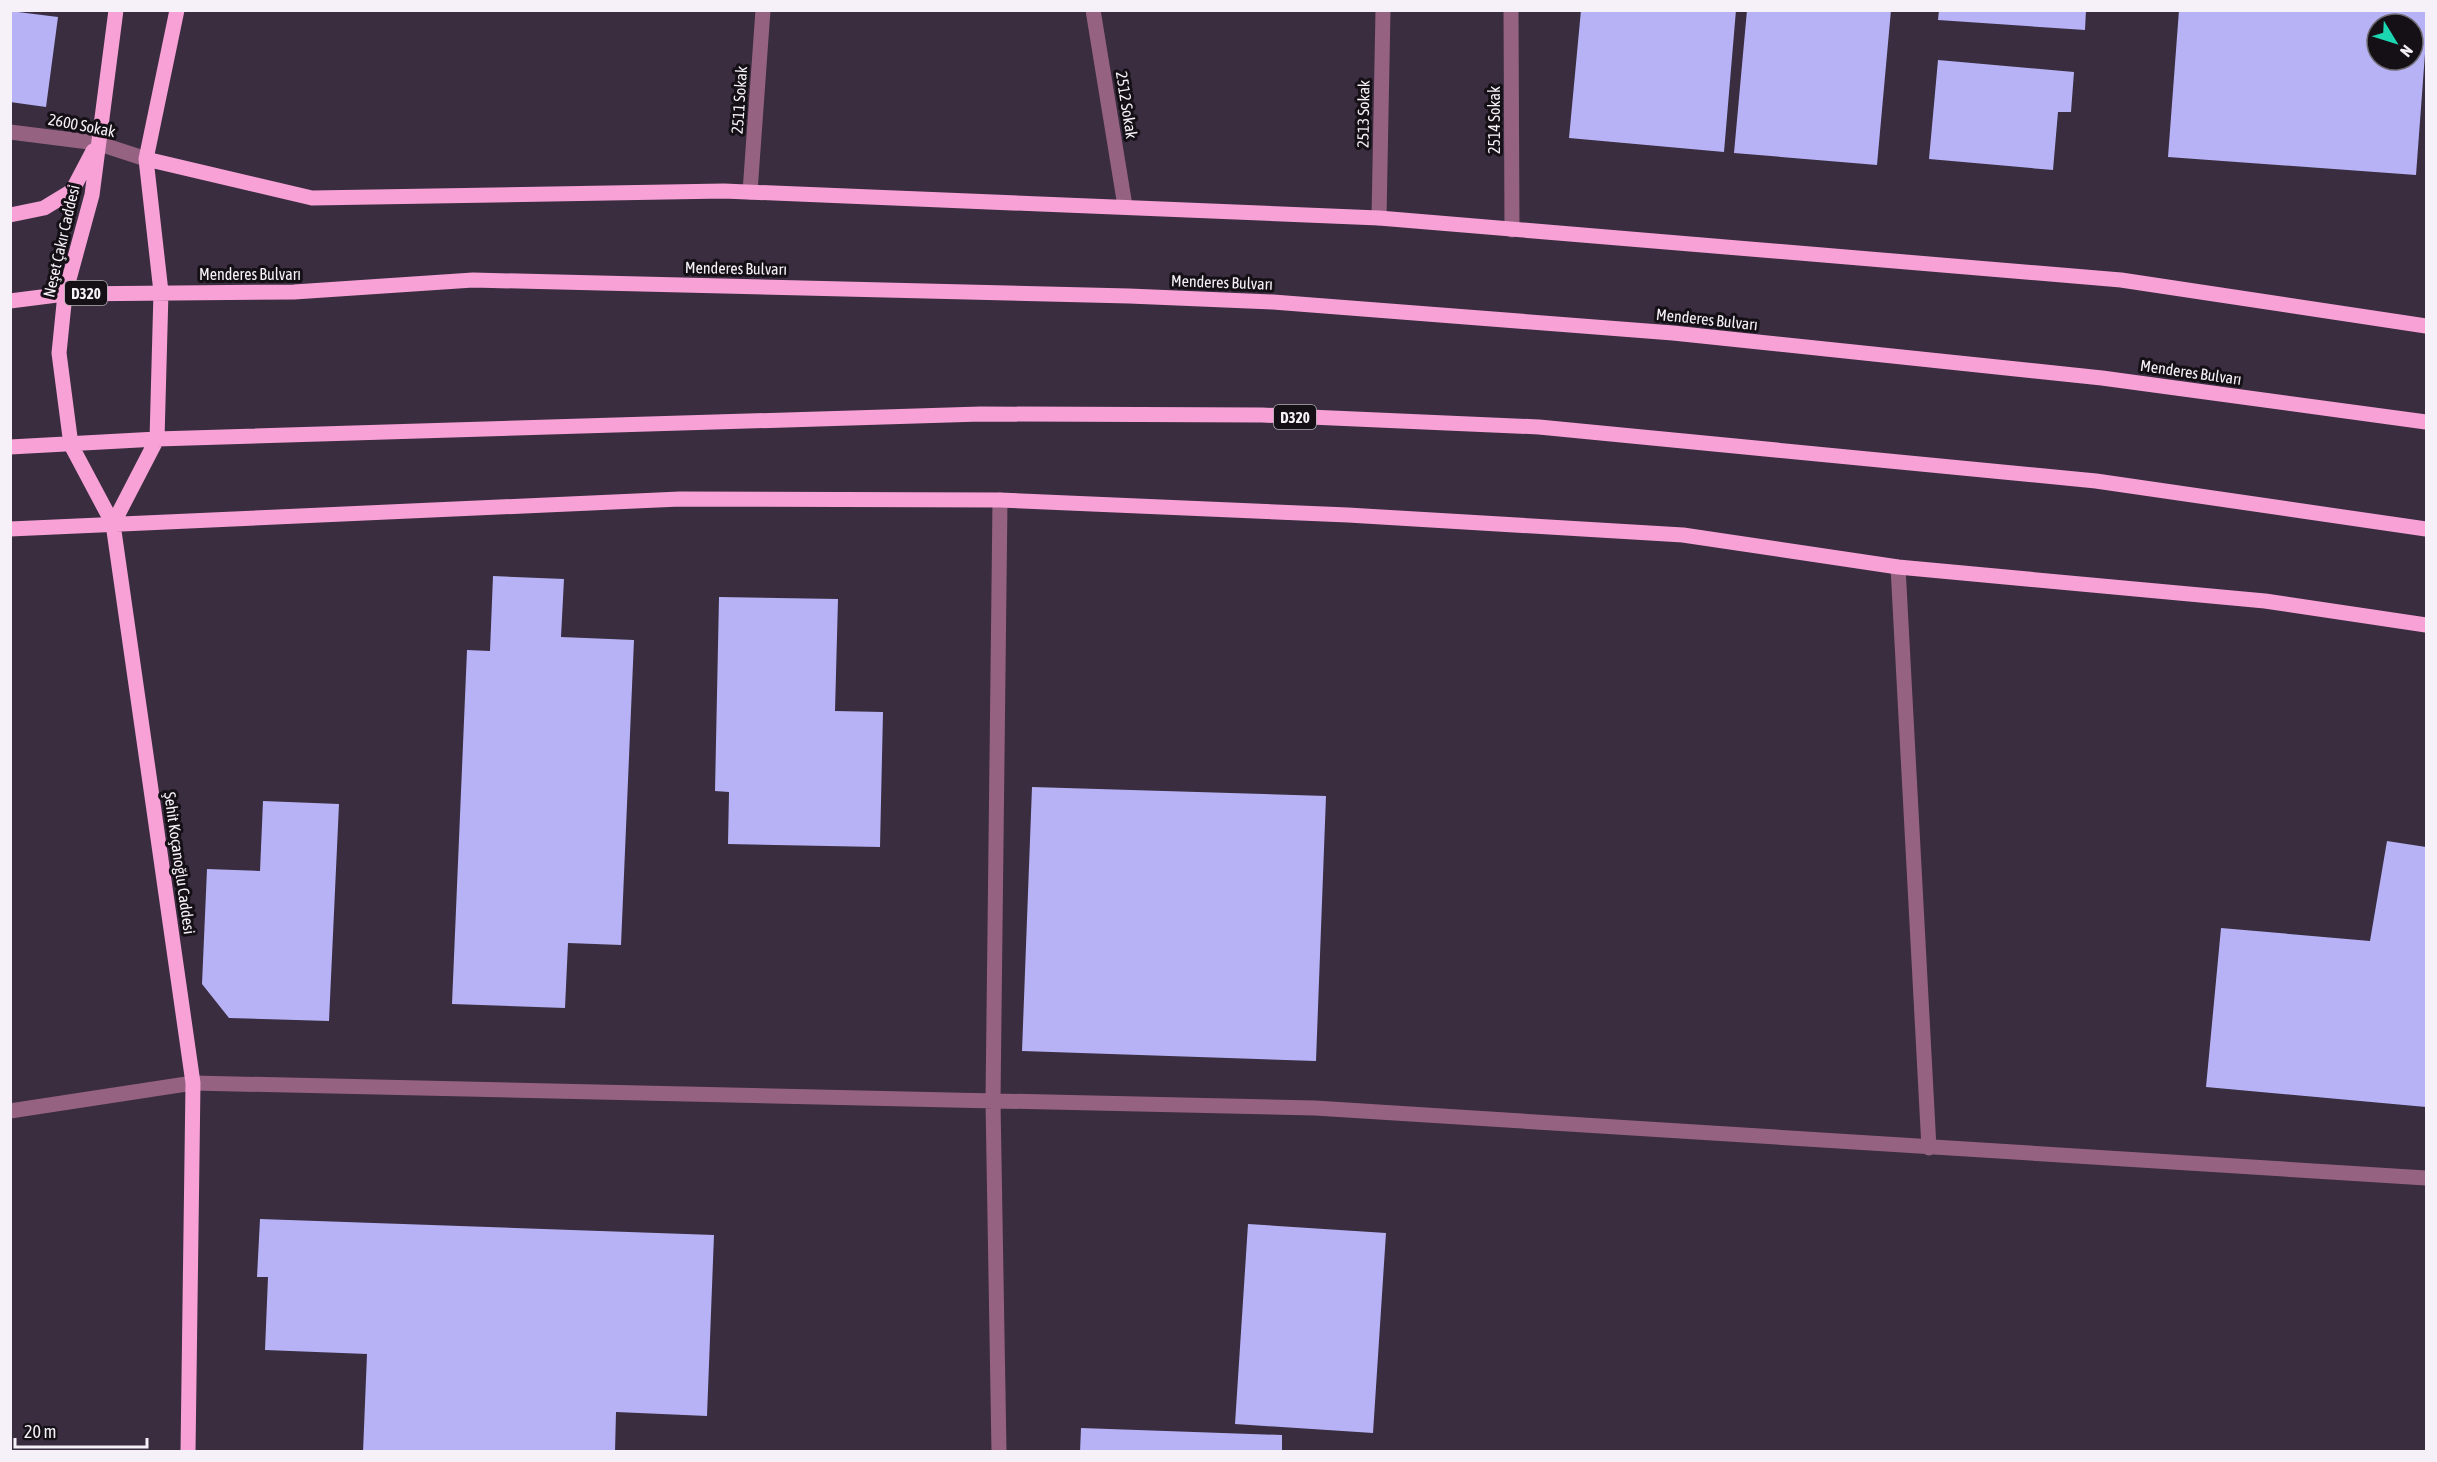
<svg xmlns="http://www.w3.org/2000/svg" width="2437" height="1462" font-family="'Asap Condensed',sans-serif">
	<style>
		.built { fill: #392d3f; fill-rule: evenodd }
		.building { fill: #b6b2f5; fill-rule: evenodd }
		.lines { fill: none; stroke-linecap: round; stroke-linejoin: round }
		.minor { stroke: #966281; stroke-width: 15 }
		.major { stroke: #f7a1d6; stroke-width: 15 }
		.labels { text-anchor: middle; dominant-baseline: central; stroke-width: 6; stroke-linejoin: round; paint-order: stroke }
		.shield { fill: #141016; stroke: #b2aeb5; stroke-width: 1.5 }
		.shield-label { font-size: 15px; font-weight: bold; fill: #f6f1f9 }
		.street-label { font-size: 16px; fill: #f6f1f9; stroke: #141016 }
	</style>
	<rect width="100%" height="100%" fill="#2e2632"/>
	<path class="built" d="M126 10 2426 11V1451H11L10 11H116V16ZM2377 24H2413V60H2377Z"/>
	<path class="building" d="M1581 10H1736L1724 152 1569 138Z
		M1747 10H1891L1877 165 1734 153Z
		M1939 10H2086L2085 30 1938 20Z
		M2179 10H2426V40L2416 175 2168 157ZM2377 24H2413V60H2377Z
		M10 11 58 17 46 107 10 102Z
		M1938 60 2074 72 2071 112H2058L2053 170 1929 159Z
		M493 576 564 579 561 637 634 640 621 945 568 943 565 1008 452 1004 467 650 490 651Z
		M719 597 838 599 835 711 883 712 880 847 728 844 729 792 715 791Z
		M1032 787 1326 796 1316 1061 1022 1051Z
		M263 801 339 804 329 1021 229 1018 202 984 207 869 260 871Z
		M2387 841 2426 847V1107L2206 1087 2221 928 2370 941Z
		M260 1219 714 1235 707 1416 616 1412 615 1452H363L367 1354 265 1350 268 1277H257Z
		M1248 1224 1386 1233 1373 1433 1235 1424Z
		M1081 1428 1282 1435V1452H1080Z"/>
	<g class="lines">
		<path class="minor" d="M1093 10 1125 206
			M1511 10 1512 230
			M10 132 97 143 146 159
			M750 192 763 10
			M1379 218 1383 10
			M1898 567 1929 1148
			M10 1111 193 1083 1315 1108 2426 1178
			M999 1452 993 1101 1000 500"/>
		<path class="major" d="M177 10 146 159 161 292 157 439 113 524 193 1083 188 1452
			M146 159 312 198 724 191 1379 218 2121 280 2426 326
			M10 215 44 208 72 191 93 151
			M10 301 65 294 294 292 473 280 1129 296 1273 302 1673 333 2102 378 2426 422
			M10 447 157 439 981 414 1262 415 1539 427 2096 481 2426 529
			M113 524 71 445 59 353 65 294 92 195 116 10
			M10 529 680 499 1000 500 1348 515 1683 535 1898 567 2265 601 2426 625"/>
	</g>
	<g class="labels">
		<g class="shield">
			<rect x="65" y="281" width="42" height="24" rx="4.5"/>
			<rect x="1274" y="405" width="42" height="24" rx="4.5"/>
		</g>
		<g class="shield-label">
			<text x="86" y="293">D320</text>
			<text x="1295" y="417">D320</text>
		</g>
		<g class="street-label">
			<text transform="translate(739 100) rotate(-86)">2511 Sokak</text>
			<text transform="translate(1127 105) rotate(81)">2512 Sokak</text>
			<text transform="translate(1363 114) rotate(-89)">2513 Sokak</text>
			<text transform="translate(1494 120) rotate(-90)">2514 Sokak</text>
			<text transform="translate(82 125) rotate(11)">2600 Sokak</text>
			<text transform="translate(61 241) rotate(-77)">Neşet Çakır Caddesi</text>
			<text transform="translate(736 268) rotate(1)">Menderes Bulvarı</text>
			<text x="250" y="274">Menderes Bulvarı</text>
			<text transform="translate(1222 282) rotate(2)">Menderes Bulvarı</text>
			<text transform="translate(1707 319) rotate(6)">Menderes Bulvarı</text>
			<text transform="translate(2191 372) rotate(8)">Menderes Bulvarı</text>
			<text transform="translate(180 863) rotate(82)">Şehit Koçanoğlu Caddesi</text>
		</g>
	</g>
	<rect width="2437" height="1462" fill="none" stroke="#f6f1f9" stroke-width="24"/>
	<g transform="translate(2395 42) rotate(128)"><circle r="28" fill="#141016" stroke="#6e6a71" stroke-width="1.5"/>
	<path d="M0-4.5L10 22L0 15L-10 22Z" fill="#1cd5b1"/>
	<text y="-9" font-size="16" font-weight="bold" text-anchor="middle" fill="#f6f1f9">N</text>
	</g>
	<path d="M15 1438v9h132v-9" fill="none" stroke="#f6f1f9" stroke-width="3"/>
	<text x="24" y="1438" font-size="18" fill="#f6f1f9" stroke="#141016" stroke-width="4.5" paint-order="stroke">20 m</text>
</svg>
